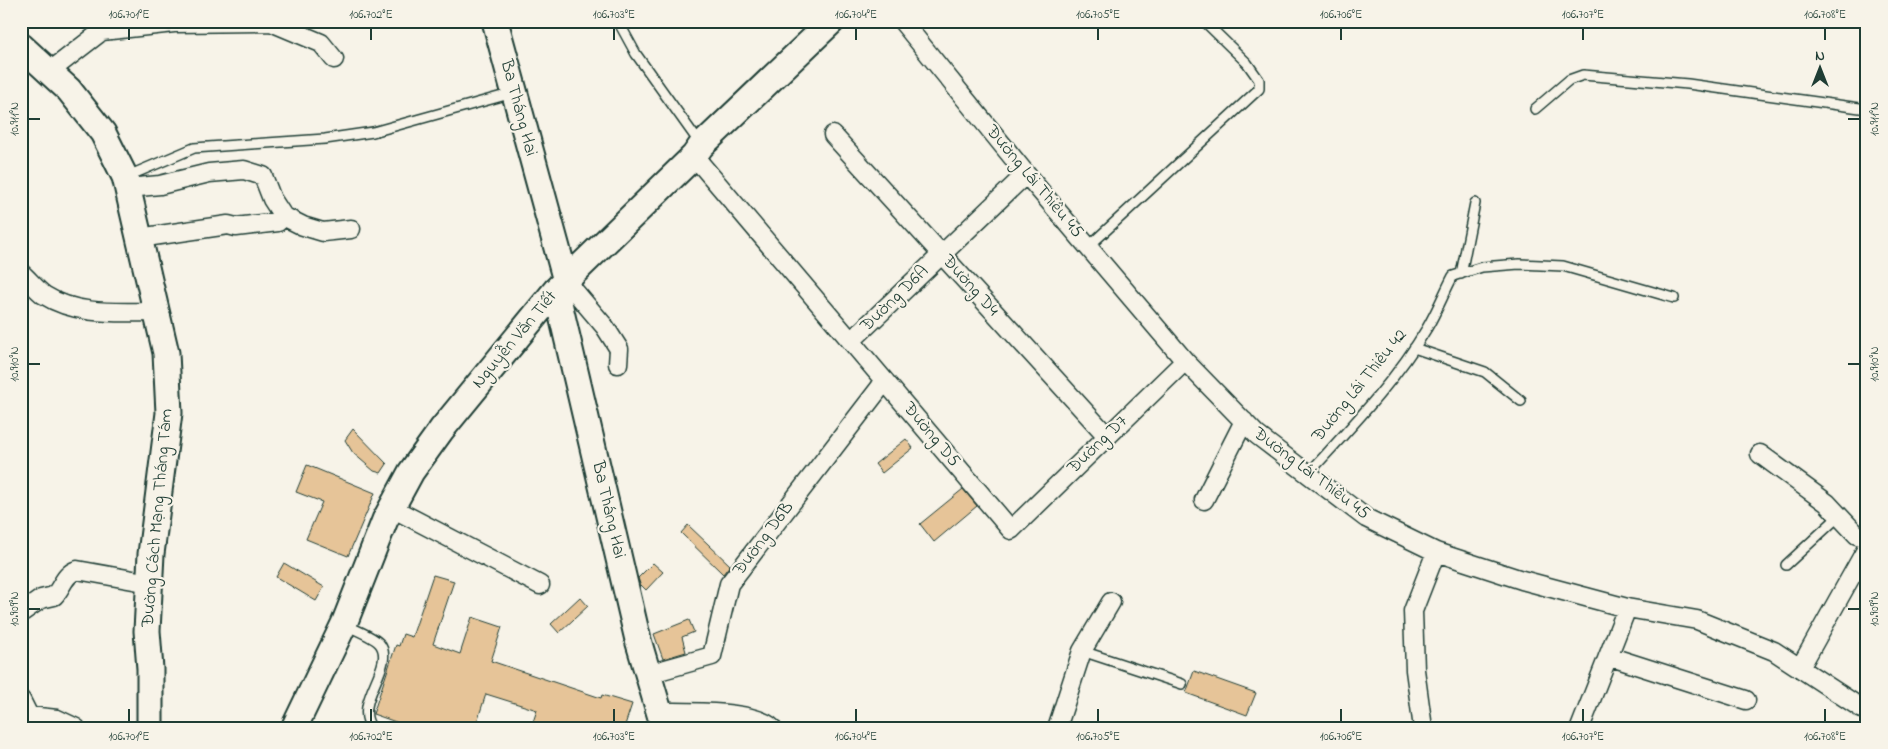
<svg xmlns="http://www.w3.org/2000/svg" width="1888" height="749" font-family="'Indie Flower',sans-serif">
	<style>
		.building { fill: #e6c498; stroke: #1f3d34 }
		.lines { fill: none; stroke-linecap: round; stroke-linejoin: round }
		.lane-casing { stroke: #1f3d34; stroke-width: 12 }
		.street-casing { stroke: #1f3d34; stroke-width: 21 }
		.secondary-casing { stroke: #1f3d34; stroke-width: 29 }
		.lane { stroke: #f7f3e8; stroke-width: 9 }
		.street { stroke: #f7f3e8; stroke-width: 18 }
		.secondary { stroke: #f7f3e8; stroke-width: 25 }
		.ticks { fill: none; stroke: #1f3d34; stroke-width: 2 }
		.labels { text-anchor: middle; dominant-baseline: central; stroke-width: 4.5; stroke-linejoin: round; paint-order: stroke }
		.street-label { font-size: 18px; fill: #1f3d34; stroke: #f7f3e8 }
		.neatline { fill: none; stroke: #1f3d34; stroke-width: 2 }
		.ticks-label { font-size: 12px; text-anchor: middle; fill: #1f3d34 }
	</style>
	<rect width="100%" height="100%" fill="#f7f3e8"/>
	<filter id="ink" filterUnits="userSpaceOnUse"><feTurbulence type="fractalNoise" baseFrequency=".02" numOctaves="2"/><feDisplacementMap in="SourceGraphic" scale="10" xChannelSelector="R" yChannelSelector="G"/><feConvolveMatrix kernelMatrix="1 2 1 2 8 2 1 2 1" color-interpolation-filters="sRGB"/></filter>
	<g filter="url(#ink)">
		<path class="building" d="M353 429 387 464 381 473 374 471 353 453 345 440Z
			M906 439 913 448 882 473 875 464Z
			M307 465 375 493 348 556 306 539 322 502 296 492Z
			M963 489 977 506 934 542 920 524Z
			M688 525 730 565 723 574 681 533Z
			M284 563 324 587 316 601 276 577Z
			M653 563 663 572 646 590 640 584 638 578Z
			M433 575 454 581 433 644 460 654 472 617 502 627 491 661 601 698 602 695 632 704 624 728H531L537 710 486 694 475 728H413L373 714 396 645 399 646 403 634 412 637Z
			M580 597 588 606 559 633 551 624Z
			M689 620 694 632 682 637 686 652 663 659 654 634Z
			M1194 671 1256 693 1247 715 1186 693Z"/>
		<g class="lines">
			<g class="lane-casing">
				<path id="lane" d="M618 21 636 54 701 145
					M1535 109 1569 80 1583 75 1688 84 1867 109
					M128 176 194 148 325 139 373 132 513 93
					M1088 247 1259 89V80L1247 63 1204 21
					M1461 274 1475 203
					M1414 348 1485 372 1521 401
					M1308 474C1350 428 1395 382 1427 328 1437 311 1444 293 1453 276L1482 267 1519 264 1563 266 1674 298
					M1786 565 1839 516
					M345 625C354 629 372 636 379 643 398 664 351 703 372 728
					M1082 651 1182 684"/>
			</g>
			<g class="street-casing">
				<path id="street" d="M902 21 1026 174 1185 361 1257 435 1366 518 1436 552 1522 580 1627 608 1697 620 1774 651 1867 712
					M102 31 174 23 271 22 321 43 334 59
					M49 72 102 31 99 21
					M833 135 1107 436
					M694 156 1011 530 1185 361
					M128 188 160 185 209 173 244 170 263 176 272 199 283 216 303 226 323 232 351 229
					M139 238 228 225 236 227 278 222 283 216
					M21 273C29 280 36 289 44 295 77 316 118 312 155 312
					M566 281 605 327 619 349 618 364
					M851 341 1026 174
					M1760 454 1827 503 1857 535 1867 538
					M1204 500 1244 421
					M392 508 540 585
					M21 613 41 599 54 596C62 588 64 574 77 570L150 583
					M1608 656 1746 700
					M1800 668 1867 548
					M648 674 712 656 729 584 885 381
					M21 700 29 716V727
					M659 712C684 712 755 710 772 728
					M29 716 57 719 76 728
					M1057 728 1082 651 1111 602
					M1423 728 1415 670 1413 611 1436 552
					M1580 728 1627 608"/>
			</g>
			<g class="secondary-casing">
				<path id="secondary" d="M495 21 566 281
					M21 46 69 90 103 133 125 177 166 353 169 413 151 554 147 631 150 669V728
					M556 290 638 640 664 728
					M294 728 344 624 385 520 411 472 442 429 556 290 694 156 701 146 832 21"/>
			</g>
			<use href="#lane" class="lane"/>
			<use href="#street" class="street"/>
			<use href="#secondary" class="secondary"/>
		</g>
	</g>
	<path class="ticks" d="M129 28V40M371 28V40M614 28V40M856 28V40M1098 28V40M1341 28V40M1583 28V40M1825 28V40M28 119H40M1848 119H1860M28 364H40M1848 364H1860M28 609H40M1848 609H1860M129 709V722M371 709V722M614 709V722M856 709V722M1098 709V722M1341 709V722M1583 709V722M1825 709V722"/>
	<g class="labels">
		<g class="street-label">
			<text transform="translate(518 108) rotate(75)">Ba Tháng Hai</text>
			<text transform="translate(1034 182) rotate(50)">Đường Lái Thiêu 45</text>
			<text transform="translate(970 286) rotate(48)">Đường D4</text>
			<text transform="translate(895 299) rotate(-44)">Đường D6A</text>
			<text transform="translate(515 340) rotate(-50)">Nguyễn Văn Tiết</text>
			<text transform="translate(1360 386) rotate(-51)">Đường Lái Thiêu 42</text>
			<text transform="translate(931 435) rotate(50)">Đường D5</text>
			<text transform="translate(1098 445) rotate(-44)">Đường D7</text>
			<text transform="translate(1311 474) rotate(37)">Đường Lái Thiêu 45</text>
			<text transform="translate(608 510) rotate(77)">Ba Tháng Hai</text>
			<text transform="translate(158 518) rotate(-85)">Đường Cách Mạng Tháng Tám</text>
			<text transform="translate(764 539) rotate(-53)">Đường D6B</text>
		</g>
	</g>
	<rect width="1888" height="749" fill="none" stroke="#f7f3e8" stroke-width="55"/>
	<g transform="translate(1820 68)" stroke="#f7f3e8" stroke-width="4" paint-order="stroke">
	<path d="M0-4L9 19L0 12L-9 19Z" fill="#1f3d34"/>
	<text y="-8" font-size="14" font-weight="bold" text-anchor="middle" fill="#1f3d34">N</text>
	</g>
	<rect x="28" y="28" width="1832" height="694" class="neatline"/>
	<g class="ticks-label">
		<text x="129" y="18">106.701°E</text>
		<text x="371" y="18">106.702°E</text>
		<text x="614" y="18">106.703°E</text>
		<text x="856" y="18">106.704°E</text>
		<text x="1098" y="18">106.705°E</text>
		<text x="1341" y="18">106.706°E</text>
		<text x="1583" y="18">106.707°E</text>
		<text x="1825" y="18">106.708°E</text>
		<text transform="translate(14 119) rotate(-90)" y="4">10.911°N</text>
		<text transform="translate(1874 119) rotate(-90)" y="4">10.911°N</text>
		<text transform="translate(14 364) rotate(-90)" y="4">10.910°N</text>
		<text transform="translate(1874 364) rotate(-90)" y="4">10.910°N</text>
		<text transform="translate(14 609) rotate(-90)" y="4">10.909°N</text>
		<text transform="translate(1874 609) rotate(-90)" y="4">10.909°N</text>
		<text x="129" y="740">106.701°E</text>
		<text x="371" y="740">106.702°E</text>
		<text x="614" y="740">106.703°E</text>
		<text x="856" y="740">106.704°E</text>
		<text x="1098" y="740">106.705°E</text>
		<text x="1341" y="740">106.706°E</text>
		<text x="1583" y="740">106.707°E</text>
		<text x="1825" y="740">106.708°E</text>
	</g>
</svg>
